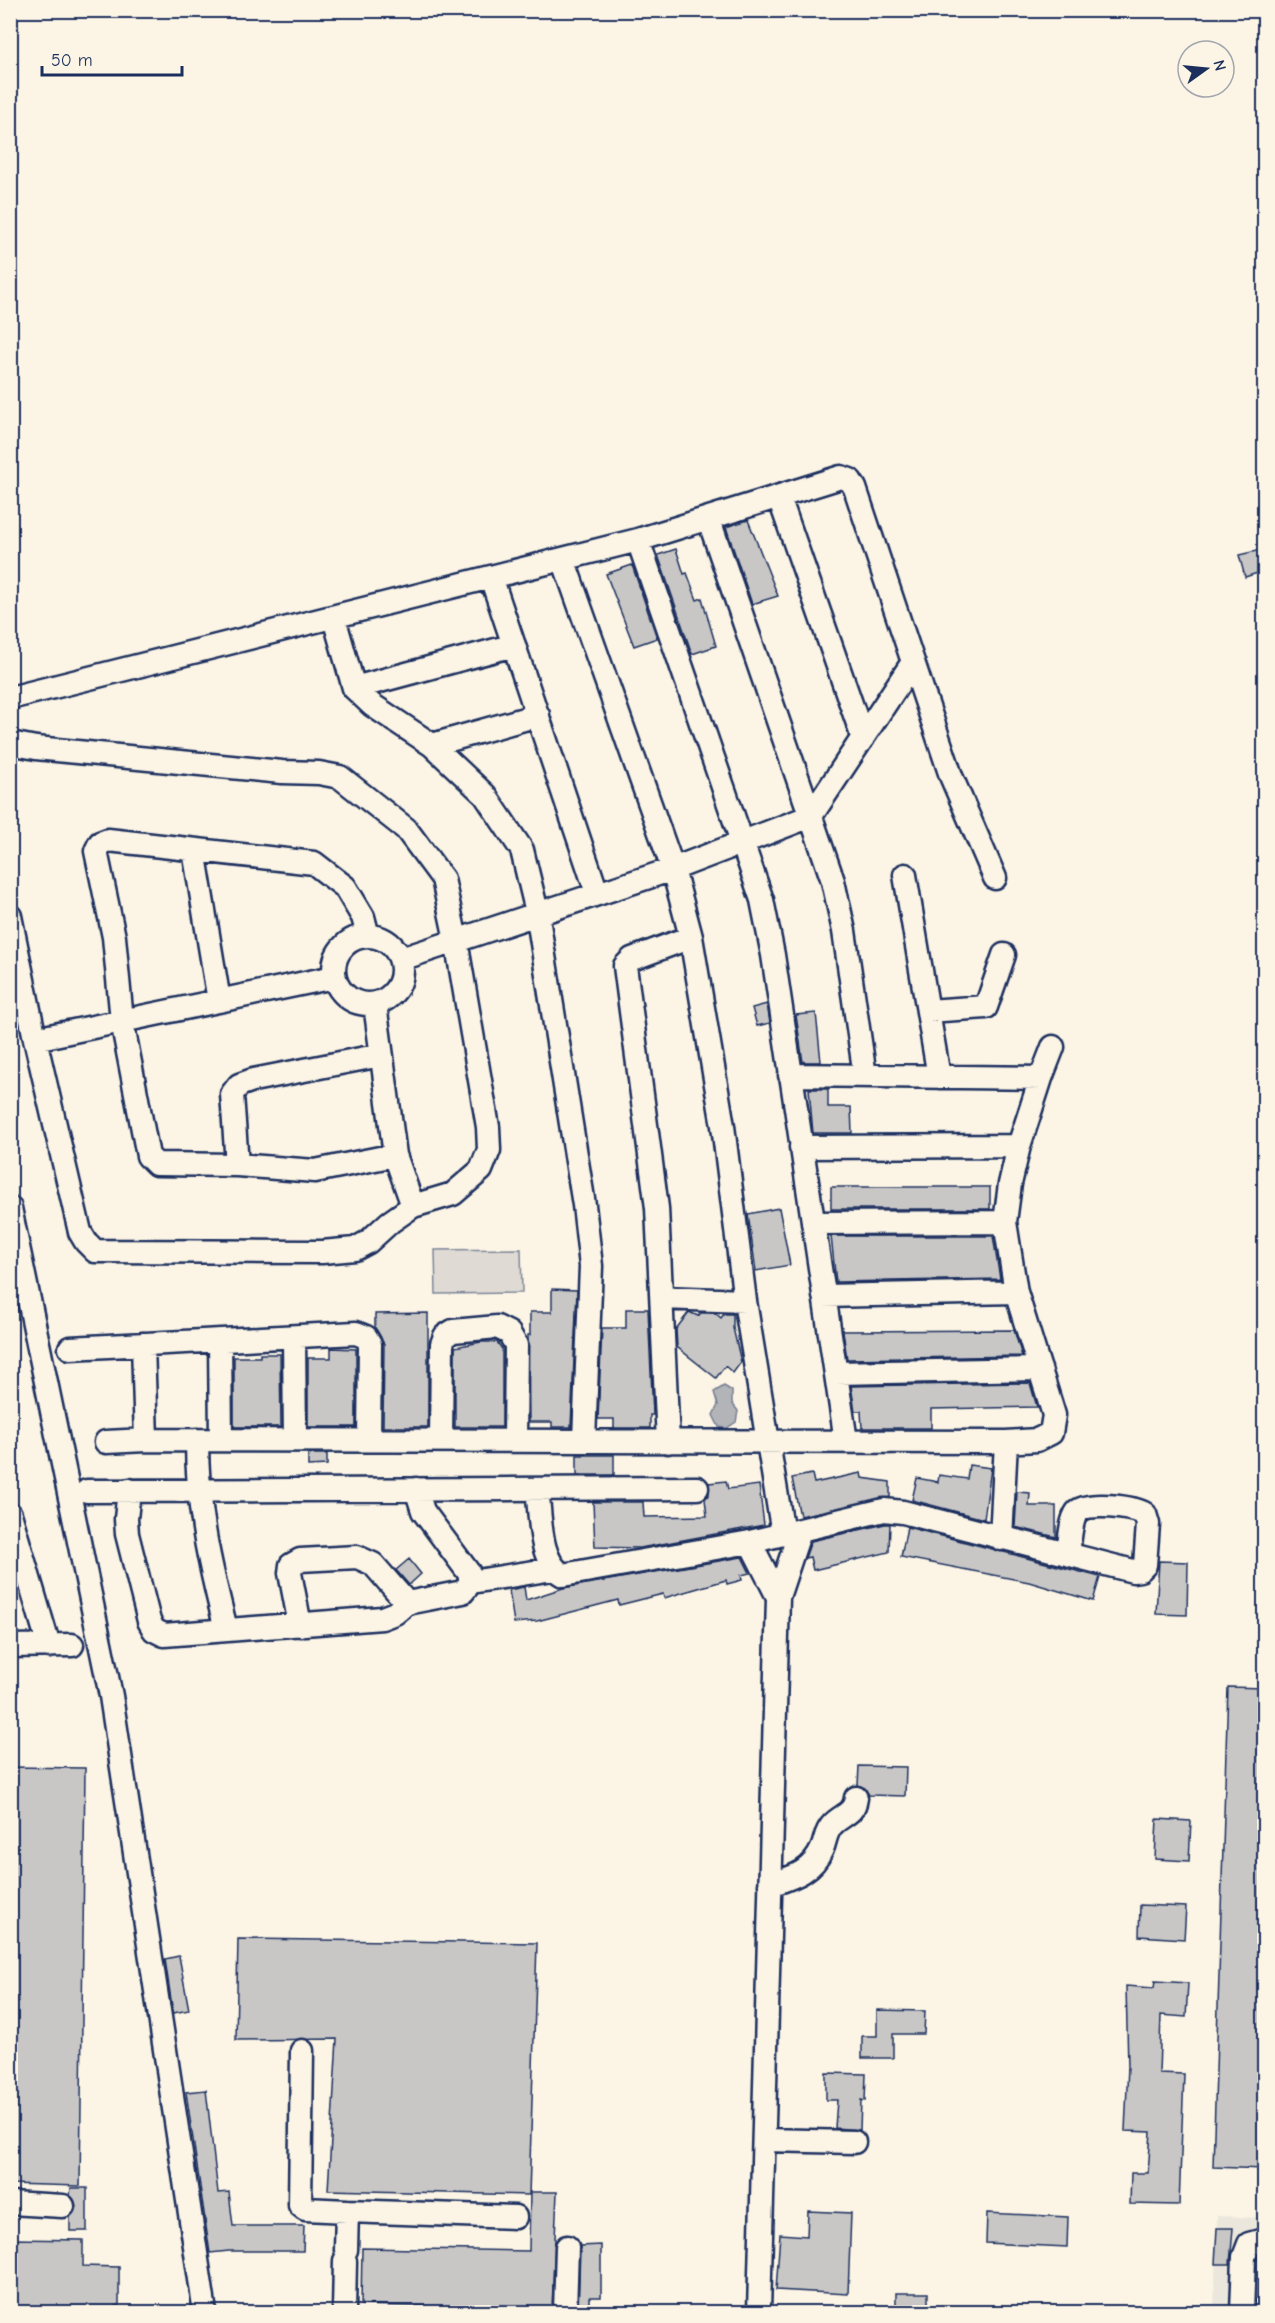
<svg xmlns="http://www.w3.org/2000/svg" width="1275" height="2323" font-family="'Comic Neue',sans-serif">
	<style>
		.built { fill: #ece7dc }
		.green { fill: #dfdbd4; stroke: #7d8599; stroke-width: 1.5 }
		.water { fill: #b2b4b8; stroke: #767f94; stroke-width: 1.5 }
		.building { fill: #c8c7c6; stroke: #1b2f5e; stroke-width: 1.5 }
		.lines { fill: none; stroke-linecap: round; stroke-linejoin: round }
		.minor-casing { stroke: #1b2f5e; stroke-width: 27 }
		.minor { stroke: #fcf5e5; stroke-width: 22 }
	</style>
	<rect width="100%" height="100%" fill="#fcf5e5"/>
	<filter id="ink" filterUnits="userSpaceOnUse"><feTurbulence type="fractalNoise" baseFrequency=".0167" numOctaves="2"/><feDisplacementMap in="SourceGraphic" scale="12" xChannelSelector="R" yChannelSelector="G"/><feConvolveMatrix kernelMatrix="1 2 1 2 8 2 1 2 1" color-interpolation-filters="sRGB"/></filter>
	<g filter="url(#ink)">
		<path class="built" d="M1217 2216 1264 2218V2312H1214Z"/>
		<path class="green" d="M521 1249 522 1293 436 1294 435 1250Z"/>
		<path class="water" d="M724 1386 732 1391V1403L738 1411 736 1422 727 1428 719 1427 713 1415 718 1405 714 1392Z"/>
		<path class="building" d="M748 520 778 596 752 604 726 527Z
			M676 549 684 574 687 573 697 600 702 598 716 646 692 654 658 555Z
			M1261 550 1264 571 1245 577 1239 555Z
			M632 565 657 638 634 646 606 574Z
			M767 1004 770 1023 757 1026 752 1008Z
			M816 1013 821 1062H803L796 1015Z
			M809 1089H828V1107H851L852 1133H813Z
			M831 1187H990V1209H831Z
			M779 1208 790 1265 756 1271 748 1214Z
			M993 1236 1000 1279 836 1282 831 1236Z
			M552 1289 577 1290 571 1427H552V1422H529L528 1335H530V1312H552Z
			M626 1309H648L653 1415H650V1428H614V1419H598L602 1328H626Z
			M689 1312 698 1316 701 1313H715L721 1318 724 1314H733V1328L741 1362 733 1373 725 1366 716 1378 677 1347 676 1329Z
			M428 1313V1427H383L384 1344 375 1328V1314Z
			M1014 1330 1022 1356 847 1359 843 1331Z
			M481 1342H497L502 1349V1427H455V1347Z
			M331 1348 356 1349V1427H308V1358H331Z
			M260 1354H280L281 1427H234V1357H260Z
			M1030 1383 1037 1407 931 1409V1428H862L861 1411H855L851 1386Z
			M308 1454H327V1465L308 1466Z
			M577 1455H614V1475H577Z
			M969 1465 991 1468 984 1519 912 1500 917 1478 938 1482 939 1475 967 1479Z
			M861 1473 862 1478 890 1482V1497L800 1516 792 1478 812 1474 814 1483Z
			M726 1481 728 1489 759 1485 764 1525 640 1548 595 1547 593 1502H643L644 1517 707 1516 705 1499 709 1494V1483Z
			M1017 1492 1030 1493 1029 1506H1056V1537L1015 1527Z
			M885 1524H890L889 1552 813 1570 810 1557 805 1558 811 1541Z
			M907 1527 1100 1577 1093 1601 1029 1582 901 1557Z
			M742 1557 750 1573 741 1575 742 1580 727 1584 726 1580 664 1598 663 1594 619 1605 618 1600 537 1621 514 1623 509 1590 524 1587 526 1600 563 1588Z
			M409 1559 421 1574 409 1585 396 1570Z
			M1159 1561 1188 1562 1187 1615 1156 1614Z
			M1228 1687 1264 1688V2169L1213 2167Z
			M859 1766 906 1767 905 1796 869 1795 865 1788 858 1785Z
			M10 1767 85 1768 80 2186 10 2184Z
			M1157 1819 1191 1821 1189 1861 1155 1859Z
			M1140 1905 1186 1907 1184 1939 1139 1936Z
			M238 1939 537 1943 529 2195 328 2190 337 2039 236 2040Z
			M179 1956 189 2010 173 2013 165 1959Z
			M1155 1981 1188 1983 1186 2017 1161 2015 1159 2073 1184 2074 1179 2205 1130 2204 1131 2173H1148L1151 2132 1125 2131 1128 2066 1126 1986 1154 1988Z
			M877 2010 925 2011 924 2034H893V2058H862V2036H877Z
			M826 2073 866 2074 865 2101 861 2100 860 2130 835 2128 837 2100H826Z
			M206 2090 218 2193 229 2192 233 2226H304L303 2251H229L210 2253 186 2092Z
			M71 2188H87V2231H70V2217L76 2206 70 2195Z
			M530 2192H557L552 2309 361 2305 362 2248 529 2251Z
			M808 2211 851 2213 848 2294 776 2290 780 2234 807 2236Z
			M987 2213 1068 2217 1067 2247 986 2243Z
			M1217 2228H1233L1230 2264H1215Z
			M10 2239 83 2240V2266L119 2267V2306H115V2313L10 2312Z
			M601 2245V2297H589V2313H578L580 2246Z
			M896 2293H928V2308H921V2313H896Z"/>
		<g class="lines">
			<g class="minor-casing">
				<path id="minor" d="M779 497 863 738
					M709 520 833 881 844 931 865 1076
					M638 540 762 900 773 955 846 1441
					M563 559 673 869 691 937 723 1126 745 1301 783 1534
					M491 577 597 893
					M334 618 354 688 372 705 432 745 485 795 522 850 537 912 584 1205 591 1266 584 1440
					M354 688 514 645
					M10 698 638 540 841 477 850 480 855 488 951 776 995 878
					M10 743 36 748 282 772 319 773 340 777 406 829 443 879 456 940 488 1127 489 1150 481 1170 453 1194 413 1206 390 1222 368 1242 355 1249 322 1252 95 1251 86 1242 80 1232 35 1039 10 916
					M432 745 538 715
					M194 850 219 1001
					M905 875 939 1077
					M368 936 363 917 345 887 314 863 108 840 100 843 96 851 114 937 122 1021 148 1156 156 1164 237 1165 315 1171 395 1155
					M334 970a34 34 0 1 1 68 0a34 34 0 1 1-68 0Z
					M401 959 673 869 811 816 913 662
					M375 1004 395 1155 413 1206
					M928 1011 986 1007 1004 955
					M35 1039 334 977
					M1041 1078 1053 1047
					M801 1147 1019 1146
					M237 1165 232 1094 239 1085 253 1080 381 1055
					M10 1208 111 1696 205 2312
					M813 1223 1005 1222
					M824 1296 1016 1292
					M662 1298 745 1301
					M294 1338 295 1440
					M220 1341 221 1440
					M143 1344 146 1440
					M70 1348 356 1333 366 1337 370 1344 369 1440
					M836 1373 1040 1369
					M197 1440C197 1510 209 1562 226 1629
					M441 1440 442 1344 445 1336 453 1331 497 1327 509 1333 516 1345 515 1440
					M106 1442 146 1440 1006 1442 1037 1440 1051 1433 1054 1415 1016 1292 1005 1222 1010 1184 1019 1146 1041 1078 790 1075
					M668 1442 657 1208 625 966 632 959 691 937
					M537 1489C541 1515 538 1561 563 1575L750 1542 884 1510 903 1512 1133 1571 1140 1570 1145 1565 1148 1524 1145 1514C1135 1507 1085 1501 1077 1512 1070 1522 1070 1542 1068 1554
					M129 1490 126 1519 127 1534 149 1621 154 1630 164 1635 382 1618 395 1613 407 1603 463 1592 471 1582 469 1573 423 1511 416 1489
					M87 1491 697 1488
					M10 1514 49 1646
					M1001 1539 1006 1442
					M750 1542 778 1597
					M471 1582 553 1569
					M300 1625 290 1573 291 1565 300 1560 357 1557 373 1564 407 1603
					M10 1646 72 1645
					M770 1885C793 1877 812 1872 822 1849 826 1840 825 1832 833 1824 843 1814 854 1814 856 1798
					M302 2051 300 2205 305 2209 347 2211
					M764 2140 854 2142
					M10 2203 63 2206
					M346 2250 347 2211 515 2217
					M344 2312 345 2261
					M565 2312 567 2247
					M759 2312 778 1597 800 1531
					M1242 2312 1244 2257 1249 2244 1264 2240"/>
			</g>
			<use href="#minor" class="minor"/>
		</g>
	</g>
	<rect width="1275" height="2323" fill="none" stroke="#fcf5e5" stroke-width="36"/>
	<rect x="18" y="18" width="1239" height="2287" fill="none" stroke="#1b2f5e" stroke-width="2" filter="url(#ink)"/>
	<g transform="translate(1206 69) rotate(75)"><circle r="28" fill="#fcf5e5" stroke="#a2a6af" stroke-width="1.5"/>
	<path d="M0-4.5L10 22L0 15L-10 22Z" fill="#1b2f5e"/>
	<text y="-9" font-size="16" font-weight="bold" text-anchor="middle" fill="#1b2f5e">N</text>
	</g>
	<path d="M42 66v9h140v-9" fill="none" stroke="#1b2f5e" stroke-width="3"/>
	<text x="51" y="66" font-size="18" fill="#1b2f5e" stroke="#fcf5e5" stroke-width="4.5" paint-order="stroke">50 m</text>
</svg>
